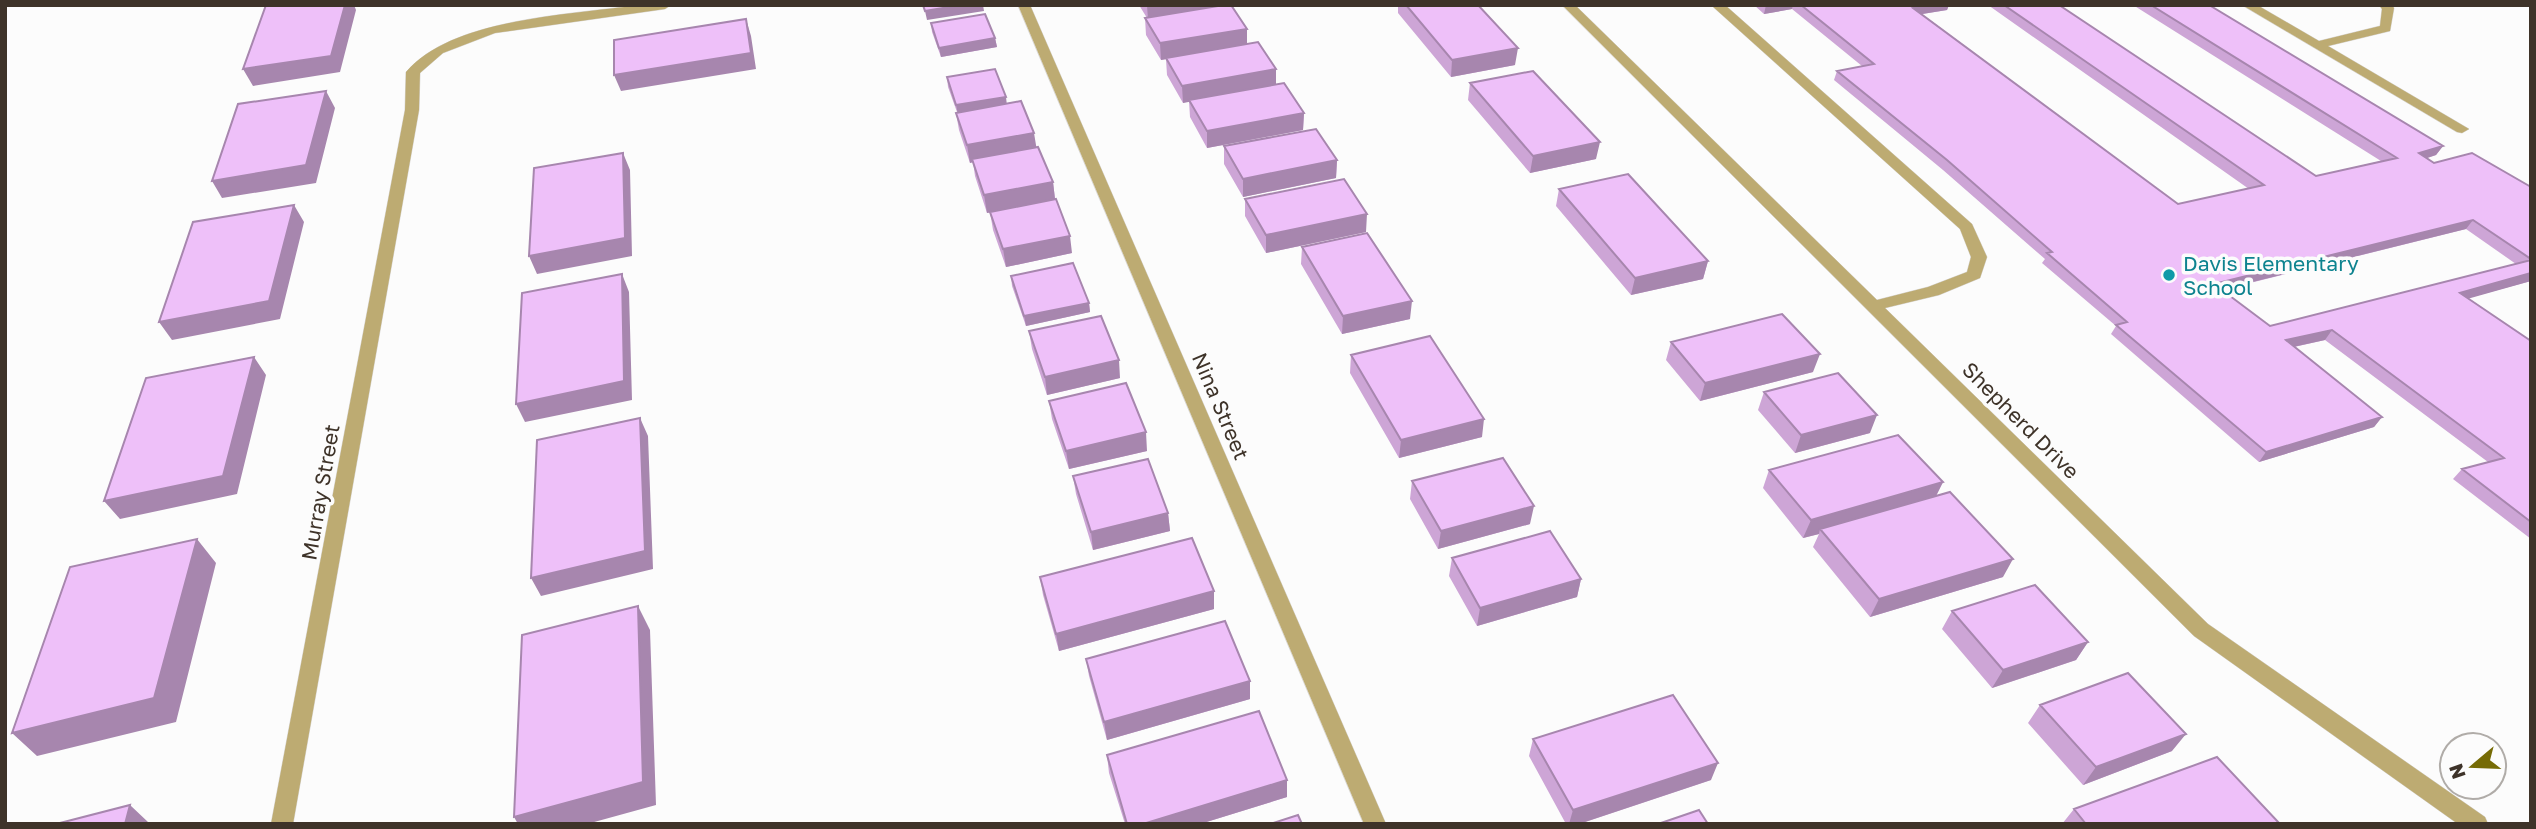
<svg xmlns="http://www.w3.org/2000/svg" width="2536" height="829" font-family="'Golos Text',sans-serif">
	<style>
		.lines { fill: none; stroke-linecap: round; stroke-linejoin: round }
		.minor-casing { stroke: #dad8d6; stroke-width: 1 }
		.minor { fill: #bdab72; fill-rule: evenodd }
		.wall { fill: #cda5d6; fill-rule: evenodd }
		.shaded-wall { fill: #a786ae }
		.building { fill: #eec0f9; stroke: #a786ae; stroke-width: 2 }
		.culture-dot { fill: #0f9aa8; stroke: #fcfcfc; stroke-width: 2.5 }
		.labels { text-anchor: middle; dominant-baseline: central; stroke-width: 7; stroke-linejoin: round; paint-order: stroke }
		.culture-label { font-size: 21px; fill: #0d838f; stroke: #fcfcfc; text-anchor: start }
		.street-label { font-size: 21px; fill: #3e3329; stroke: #fcfcfc }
	</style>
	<rect width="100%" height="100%" fill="#fcfcfc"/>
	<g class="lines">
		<g class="minor-casing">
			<path id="minor" d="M638 5H671L665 9 495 33 443 53 420 73 419 110 293 824H271L405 110 406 72C452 18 571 15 638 5Z
				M1018 5H1030L1386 824H1364Z
				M1562 5H1575L1877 300 1928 287 1967 272 1971 257 1960 229 1711 5H1725L1972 224 1987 257 1980 278 1939 295 1885 308 2208 624 2485 817 2488 824H2458L2194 636Z
				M2242 5H2257L2319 41 2380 26 2382 9 2379 5H2392L2394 8 2390 31 2328 46 2469 129 2462 133 2457 132Z"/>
		</g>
		<use href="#minor" class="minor"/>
	</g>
	<path class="wall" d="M1139 5H1231L1247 44 1276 85 1304 113 1303 130 1207 148 1190 117 1189 101 1183 103 1167 75 1166 59 1161 60 1146 35 1145 18H1147Z
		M1398 5H1478L1515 65 1451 77 1398 13Z
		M1754 5H1949L1947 10 1922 14 2178 204 2249 189 1988 5H2059L2316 176 2381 161 2133 5H2209L2443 146 2436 155 2427 158 2434 163 2531 187V281L2468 298 2531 341V539L2453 479 2462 469 2488 462 2325 340 2294 347 2382 417 2374 427 2259 462 2111 334 2116 326 2042 263 2045 259 1943 170 1834 80 1837 71 1862 66 1792 9 1764 14ZM2466 229 2516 264 2270 326 2222 290Z
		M931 23 995 38 997 47 941 57 932 32Z
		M947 77 1007 104 1036 147 1053 182 1055 199 987 213 975 176 973 162 970 163 959 130 956 113 957 112 948 87Z
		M1470 83 1596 159 1530 173 1468 100Z
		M1224 146 1337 160 1336 178 1243 197 1224 164Z
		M1559 189 1708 261 1703 279 1631 295 1556 206Z
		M1245 199 1366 232 1266 253 1245 216Z
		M990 212 1072 253 1006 267 993 230Z
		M1302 247 1410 319 1342 334 1301 264Z
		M1011 276 1089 303 1090 312 1026 326 1012 286Z
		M1029 331 1120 378 1047 395 1032 349Z
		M1671 342 1813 372 1700 401 1666 360Z
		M1351 355 1482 437 1399 458 1350 373Z
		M1764 392 1870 433 1795 453 1758 410Z
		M1049 401 1147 451 1069 469 1052 419Z
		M1769 470 1943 482 1936 496 2003 577 1870 617 1813 547 1819 534 1803 538 1763 488Z
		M1073 476 1168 513 1170 531 1093 550 1076 494Z
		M1412 481 1530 524 1438 549 1410 499Z
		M1452 558 1581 579 1577 597 1477 626 1449 576Z
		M1040 577 1214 591V609L1059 651 1043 595Z
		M1952 611 2088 642 2076 660 1992 688 1942 629Z
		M1086 659 1250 681V699L1107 740 1089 676Z
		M2040 705 2172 751 2083 785 2028 723Z
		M1533 739 1711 780 1579 824H1566L1529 756Z
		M1107 755 1287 780V797L1200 824H1125L1109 773Z
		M2074 809 2280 824H2062Z"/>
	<path class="shaded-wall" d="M345 5H354L356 10 340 72 253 86 243 69Z
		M961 5H983L984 11 927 20 925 11Z
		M1147 5H1222L1148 20Z
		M1766 5H1793L1792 9 1764 14Z
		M1927 5H1949L1947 10 1910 16 1913 8Z
		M746 19 751 36 756 69 621 91 614 75Z
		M1247 29V45L1161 60 1160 43Z
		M995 38 997 47 941 57 939 48Z
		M1518 48 1515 65 1451 77 1452 60Z
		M1276 69V86L1183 103 1182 86Z
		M326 91 335 108 316 183 222 198 212 181Z
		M1006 97 1007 106 958 115 956 105Z
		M1304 113 1303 130 1207 148V131Z
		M1034 133 1037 151 972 159 973 162 970 163 967 145Z
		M1600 142 1596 159 1530 173 1533 156Z
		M2443 146 2436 155 2412 163 2419 153Z
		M623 153 630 170 632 256 537 274 529 256Z
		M1337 160 1336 178 1243 197V179Z
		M1053 182 1055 199 987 213 984 195Z
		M294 205 304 222 280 319 172 340 159 322Z
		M1367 214 1366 232 1266 253V235Z
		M2473 220 2466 229 2208 293 2214 284Z
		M1070 236 1072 253 1006 267 1003 249Z
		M1708 261 1703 279 1631 295 1635 278Z
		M2531 273V281L2453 303 2460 293Z
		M622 274 629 292 632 400 525 422 516 404Z
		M1412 301 1410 319 1342 334 1343 316Z
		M1089 303 1090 312 1026 326 1024 316Z
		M2332 330 2325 340 2279 350 2286 340Z
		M1820 354 1813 372 1700 401 1705 383Z
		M254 357 266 375 237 494 120 519 104 501Z
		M1119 360 1120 378 1047 395 1045 377Z
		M1877 415 1870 433 1795 453 1801 435Z
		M2382 417 2374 427 2259 462 2266 452Z
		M640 418 648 436 653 569 541 596 531 578Z
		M1484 419 1482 437 1399 458 1401 440Z
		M1146 432 1147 451 1069 469 1066 451Z
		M1943 482 1934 500 1820 529 1819 534 1803 538 1811 520Z
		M1534 506 1530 524 1438 549 1441 531Z
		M1168 513 1170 531 1093 550 1091 532Z
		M197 539 216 563 176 722 37 756 12 733Z
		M2013 559 2003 577 1870 617 1879 599Z
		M1581 579 1577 597 1477 626 1480 608Z
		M1214 591V609L1059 651 1056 634Z
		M638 606 650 630 656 805 587 824H518L514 817Z
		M2088 642 2076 660 1992 688 2003 670Z
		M1250 681V699L1107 740 1104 722Z
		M2186 734 2172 751 2083 785 2096 767Z
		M1718 763 1711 780 1579 824H1569L1573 810Z
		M1287 780V797L1200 824H1143Z
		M130 805 148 822V824H125Z"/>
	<path class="building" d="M266 5H345L331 56 243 69Z
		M923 5H961L925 11Z
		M1224 5H1231L1247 29 1160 43 1145 18Z
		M1406 5H1478L1518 48 1452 60Z
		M1801 5H1927L1913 8 2178 204 2264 185 2004 5H2059L2316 176 2397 158 2151 5H2209L2443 146 2419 153 2434 163 2472 153 2531 187V259L2473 220 2214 284 2270 326 2531 260V273L2460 293 2531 341V522L2462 469 2504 458 2332 330 2286 340 2382 417 2266 452 2116 325 2127 322 2047 253 2052 252 1947 160 1837 71 1874 64Z
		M985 14 995 38 939 48 931 23Z
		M746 19 751 53 614 75V40Z
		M1258 42 1276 69 1182 86 1166 58Z
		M995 69 1006 97 956 105 947 77Z
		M1533 71 1600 142 1533 156 1470 83Z
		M1284 83 1304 113 1207 131 1189 100Z
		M326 91 306 165 212 181 238 104Z
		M1021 101 1034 133 967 145 956 113Z
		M1316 129 1337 160 1243 179 1224 146Z
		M1038 147 1053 182 984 195 972 159Z
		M623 153 625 238 529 256 534 168Z
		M1628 174 1708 261 1635 278 1559 189Z
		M1344 179 1367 214 1266 235 1245 199Z
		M1056 199 1070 236 1003 249 990 212Z
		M294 205 269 301 159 322 193 222Z
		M1367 233 1412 301 1343 316 1302 247Z
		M1073 263 1089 303 1024 316 1011 276Z
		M622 274 624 381 516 404 522 293Z
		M1782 314 1820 354 1705 383 1671 342Z
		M1101 316 1119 360 1045 377 1029 331Z
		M1430 336 1484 419 1401 440 1351 355Z
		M254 357 223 476 104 501 146 378Z
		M1838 373 1877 415 1801 435 1764 392Z
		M1126 383 1146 432 1066 451 1049 401Z
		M640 418 645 551 531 578 537 440Z
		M1898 435 1943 482 1811 520 1769 470Z
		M1503 458 1534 506 1441 531 1412 481Z
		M1148 459 1168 513 1091 532 1073 476Z
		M1950 492 2013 559 1879 599 1820 529Z
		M1550 531 1581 579 1480 608 1452 558Z
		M1192 538 1214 591 1056 634 1040 577Z
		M197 539 154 698 12 733 70 567Z
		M2035 585 2088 642 2003 670 1952 611Z
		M638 606 643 782 514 817 522 635Z
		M1225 621 1250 681 1104 722 1086 659Z
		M2128 673 2186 734 2096 767 2040 705Z
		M1673 695 1718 763 1573 810 1533 739Z
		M1259 711 1287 780 1143 824H1127L1107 755Z
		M2217 757 2280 824H2086L2074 809Z
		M130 805 125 824H56Z
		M1699 810 1708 824H1658Z
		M1298 815 1302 824H1270Z"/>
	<circle class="culture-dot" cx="2169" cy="275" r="7"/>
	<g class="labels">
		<g class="culture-label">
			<text x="2183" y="263">Davis Elementary<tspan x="2183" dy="24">School</tspan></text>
		</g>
		<g class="street-label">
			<text transform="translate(1221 406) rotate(67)">Nina Street</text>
			<text transform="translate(2021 420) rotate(45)">Shepherd Drive</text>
			<text transform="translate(320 492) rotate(-80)">Murray Street</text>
		</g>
	</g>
	<rect width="2536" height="829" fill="none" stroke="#3e3329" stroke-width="14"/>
	<g transform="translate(2473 766) rotate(251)"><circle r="33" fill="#fcfcfc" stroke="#b0aca8" stroke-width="2"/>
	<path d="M0-5L12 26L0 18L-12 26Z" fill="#766b05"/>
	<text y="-10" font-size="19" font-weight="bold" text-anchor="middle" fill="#3e3329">N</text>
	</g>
</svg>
